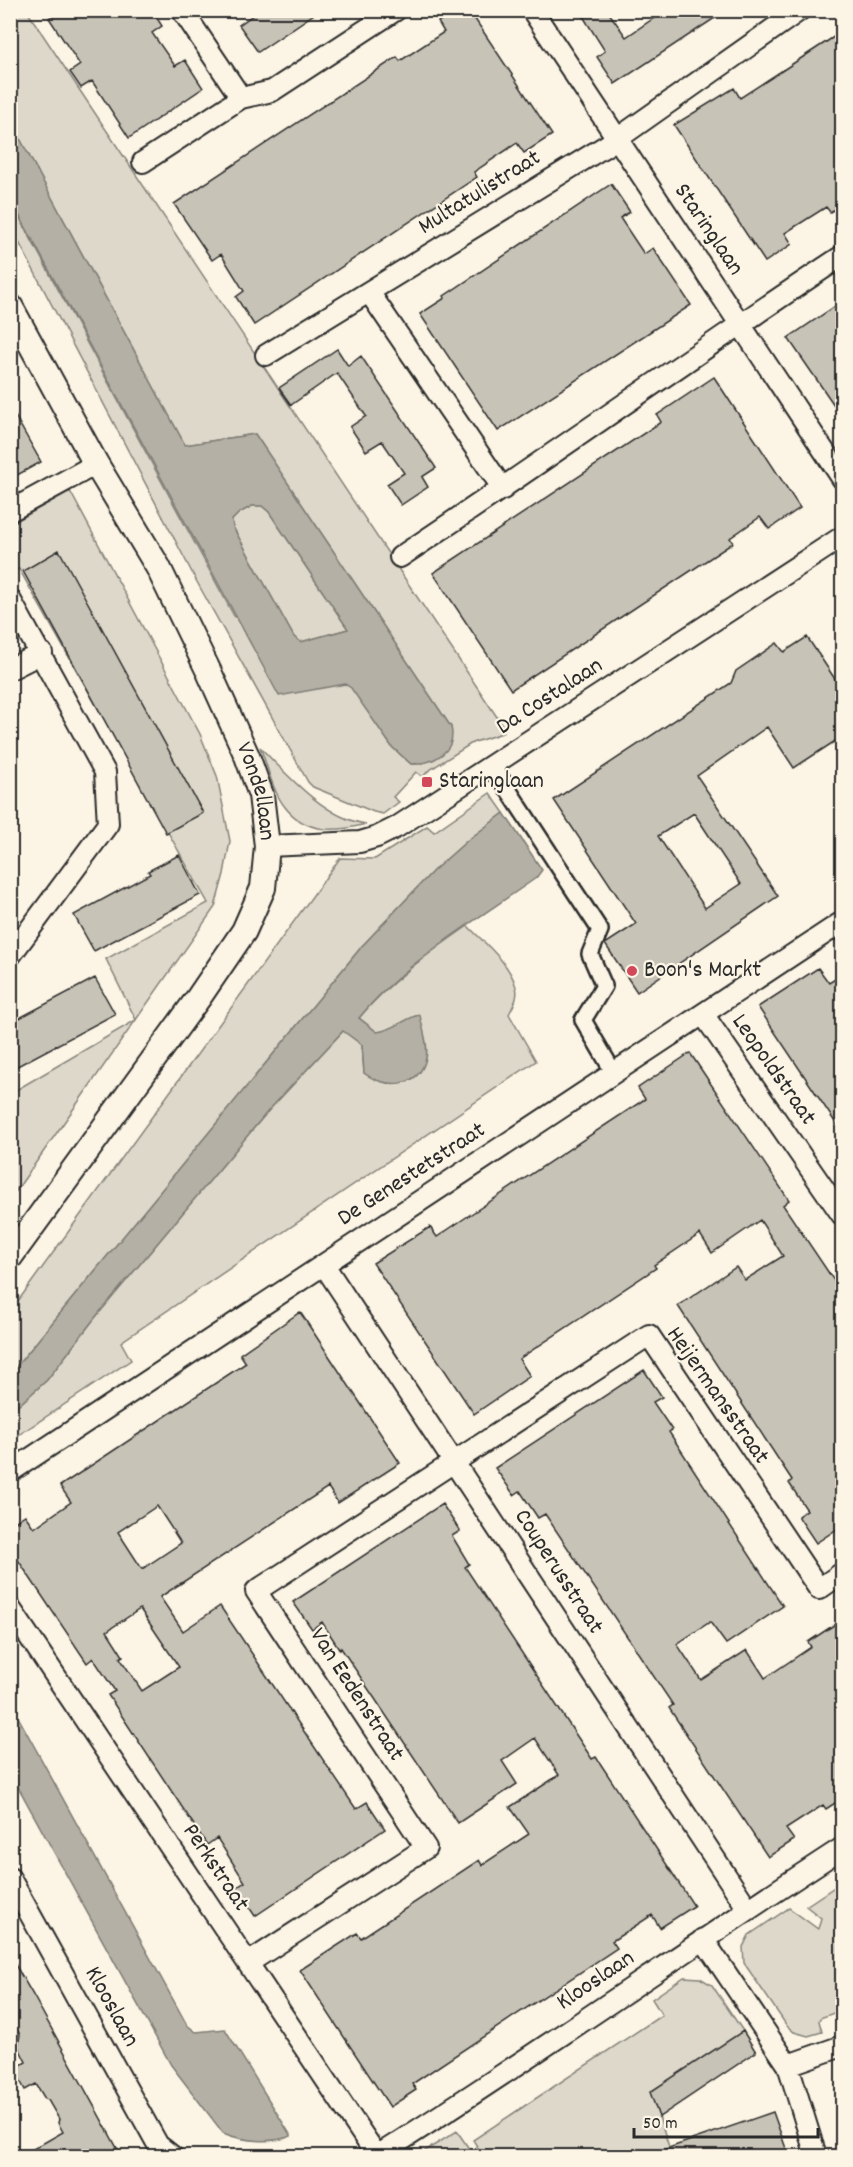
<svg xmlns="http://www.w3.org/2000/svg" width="853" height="2167" font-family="Dekko,sans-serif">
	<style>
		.green { fill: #ded8ca; stroke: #84827a; stroke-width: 1.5 }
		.water { fill: #b4b0a5; stroke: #7d7b74; stroke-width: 1.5; fill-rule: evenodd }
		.building { fill: #c8c3b7; stroke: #2b2b2b; stroke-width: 1.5; fill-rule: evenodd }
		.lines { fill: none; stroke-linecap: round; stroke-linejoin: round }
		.pedestrian-casing { stroke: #2b2b2b; stroke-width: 20 }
		.minor-casing { stroke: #2b2b2b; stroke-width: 24 }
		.tertiary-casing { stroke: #2b2b2b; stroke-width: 28 }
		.pedestrian { stroke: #fcf5e5; stroke-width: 15 }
		.minor { stroke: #fcf5e5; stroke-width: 20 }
		.tertiary { stroke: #fcf5e5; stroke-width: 24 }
		.poi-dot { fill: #d1495b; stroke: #fcf5e5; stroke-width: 2 }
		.labels { text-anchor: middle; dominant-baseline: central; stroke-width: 4.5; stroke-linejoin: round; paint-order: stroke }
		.street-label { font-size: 24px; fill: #2b2b2b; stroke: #fcf5e5 }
		.poi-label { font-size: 24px; fill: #2b2b2b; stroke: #fcf5e5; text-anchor: start }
	</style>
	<rect width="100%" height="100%" fill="#fcf5e5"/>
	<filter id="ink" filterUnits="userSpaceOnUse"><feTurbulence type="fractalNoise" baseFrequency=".0167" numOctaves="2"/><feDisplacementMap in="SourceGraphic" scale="12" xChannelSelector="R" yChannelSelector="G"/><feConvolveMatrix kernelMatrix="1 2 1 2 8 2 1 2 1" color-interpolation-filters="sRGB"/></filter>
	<g filter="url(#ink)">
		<path class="green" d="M11 11H27L505 729 502 733 472 743 428 771 423 777 416 772 393 797 399 802 383 814 374 812 313 787 308 782 197 582 11 227 10 200 234 616 336 685 345 684 351 687 392 747 411 764H422L451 727 255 434 185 445 11 122Z
			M70 491 200 734 217 776 230 841 224 874 215 907 11 1198V1093L136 1020 106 959 208 903 19 569 11 572V524Z
			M252 506H262L269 512 348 629 301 642 294 637 233 527 232 520 239 513Z
			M260 747C287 775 326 819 366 824 336 832 306 834 285 807 272 791 268 766 260 747Z
			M490 793 504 813 468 840 433 871 363 945 11 1373 10 1312 340 858 375 859 427 826 434 832Z
			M468 926C484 943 510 963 516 987 519 997 513 1006 509 1014L536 1061 121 1342 131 1360 11 1440V1412L47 1380 94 1319 269 1110 344 1030 362 1045 364 1073C379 1084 394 1081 412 1080L426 1058 415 1016 386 1031 377 1032 359 1018C389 982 429 953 468 926Z
			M842 1882V2010L820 2018 819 2021 822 2032 808 2036 794 2032 787 2026 744 1963 743 1947 749 1935 789 1908 818 1929 821 1918 806 1906Z
			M684 1977 700 1978 712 1985 743 2031 659 2116 672 2156H483L473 2140 662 2015 652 1999Z
			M457 2131 474 2156H417Z"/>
		<path class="water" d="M11 122 185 445 255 434 451 727C457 752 433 764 411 764L392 747 351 688 345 684 279 696 11 200ZM252 506H262L269 512 348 629 301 642 294 637 233 527 232 520 239 513Z
			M504 813 542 870 536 878C478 919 403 963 359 1018L377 1032C395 1030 406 1017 420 1015 422 1028 429 1045 426 1058 419 1089 385 1089 364 1073L362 1045 343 1031 269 1110 94 1319 47 1380 11 1412V1373L363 945 433 871 468 840Z
			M11 1704 187 2025 196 2032 225 2029 291 2136C272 2144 242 2141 223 2133L171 2065 11 1774Z"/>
		<path class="building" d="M61 10H152L162 26 152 33 175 66 185 60 203 88 129 138 92 81 81 88 70 72 80 65 49 18Z
			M260 10H320L258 52 239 25Z
			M456 10H469L552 135 524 153 517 143 474 172 477 177 254 325 236 297 244 291 221 254 212 260 174 204 397 57 400 61 444 32 438 22Z
			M579 10H607L626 37 666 10H727L615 84 597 57 605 51Z
			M843 31V204L830 212 826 207 785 233 792 244 765 262 674 125 734 88 740 98Z
			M611 184 630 212 620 218 644 254 653 248 691 305 498 431 420 314 445 298 444 296Z
			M843 301V418L788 338Z
			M337 349 348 366 361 356 436 468 422 477 428 487 401 505 387 484 404 473 382 441 366 451 350 427 366 416 337 373 291 405 279 388Z
			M714 377 800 508 769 529 760 517 730 538 733 543 511 690 433 573 661 422 657 415Z
			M10 407 41 462 10 479Z
			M59 550 203 813 166 833 23 571Z
			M807 637 843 691V736L794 768 767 727 697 776 778 896 637 992 605 944 636 924 554 800 731 683 736 671 777 643 784 652ZM694 813 741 884 705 908 658 836Z
			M179 855 200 895 94 951 74 915 150 874 148 871Z
			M818 968 829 983 843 974V1134L758 1007Z
			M95 978 115 1014 10 1070V1023Z
			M690 1053 789 1200 783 1205 843 1294V1525L816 1543 798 1516 807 1510 789 1483 792 1480 678 1306 736 1267 745 1280 783 1256 760 1220 712 1253 700 1234 654 1265 656 1268 519 1359 530 1376 474 1414 373 1263 430 1227 437 1237 462 1220 645 1099 638 1088Z
			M300 1312 400 1463 338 1503 328 1487 160 1597 183 1631 220 1606 356 1809 367 1802 385 1829 255 1916 236 1888 245 1882 217 1838 207 1845 108 1695 115 1691 93 1658 87 1663 10 1548V1525L25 1515 34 1528 71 1502 60 1486 246 1363 240 1354ZM157 1506 181 1543 142 1569 118 1532ZM140 1609 179 1667 142 1691 120 1658 123 1656 107 1631Z
			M644 1370 662 1397 653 1402 672 1430 669 1432 783 1606 726 1644 710 1622 677 1644 701 1680 747 1650 765 1678 811 1647 808 1642 843 1619V1798L826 1809 823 1805 786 1829 794 1840 768 1857 669 1708 673 1705 545 1514 538 1518 520 1491 514 1495 495 1468Z
			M442 1504 460 1531 452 1536 469 1564 465 1567 592 1759 596 1757 694 1906 660 1928 652 1915 612 1941 617 1948 412 2084 416 2090 390 2107 300 1970 357 1933 361 1938 479 1860 482 1865 529 1834 510 1807 559 1775 535 1738 502 1761 517 1784 458 1823 341 1648 340 1650 322 1622 312 1629 293 1602Z
			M10 1956 33 1995 122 2157H19L63 2132 58 2123 59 2119 48 2100 45 2099 36 2084 25 2090 14 2069 26 2062 18 2046 20 2035 10 2017Z
			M743 2031 756 2052 659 2117 650 2092Z
			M773 2112 789 2157H655L654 2153Z"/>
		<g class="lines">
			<g class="pedestrian-casing">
				<path id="pedestrian" d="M492 765 600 930 590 954 604 986 583 1020 614 1073"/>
			</g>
			<g class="minor-casing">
				<path id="minor" d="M182 10 241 98
					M532 10 842 478
					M143 162 241 98 272 91 396 10
					M369 292 503 489
					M266 355 617 139 800 10
					M10 511 96 464
					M400 557C549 458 694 354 842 256
					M10 599 105 772 108 824 10 956
					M10 669 42 653
					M267 846 360 842 377 837 397 827 842 537
					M703 1014 842 1215
					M324 1265 748 1909
					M10 1472 842 922
					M10 1608 377 2156
					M10 1878 158 2145 172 2156
					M703 1939 788 2065 816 2156
					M248 1963 426 1848 256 1591 649 1335 819 1589 842 1573
					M788 2065 842 2046
					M377 2156C534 2057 686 1949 842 1848"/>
			</g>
			<g class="tertiary-casing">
				<g id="tertiary">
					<path id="s1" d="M10 306 96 464 158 567 209 672 247 756 261 795 267 846 263 888 244 931 199 997 10 1257"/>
				</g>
			</g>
			<use href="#pedestrian" class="pedestrian"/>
			<use href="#minor" class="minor"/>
			<use href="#tertiary" class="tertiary"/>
		</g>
	</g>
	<g class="poi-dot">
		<rect x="421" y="776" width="12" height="12" rx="3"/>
		<circle cx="632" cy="971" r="6"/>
	</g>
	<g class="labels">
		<g class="street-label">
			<text transform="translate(480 193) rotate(-32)">Multatulistraat</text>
			<text transform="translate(708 230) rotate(56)">Staringlaan</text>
			<text transform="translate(550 697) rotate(-33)">Da Costalaan</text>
			<text stroke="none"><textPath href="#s1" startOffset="546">Vondellaan</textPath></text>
			<text transform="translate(773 1070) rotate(55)">Leopoldstraat</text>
			<text transform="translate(412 1175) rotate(-33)">De Genestetstraat</text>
			<text transform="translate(717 1396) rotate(55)">Heijermansstraat</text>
			<text transform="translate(558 1572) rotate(57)">Couperusstraat</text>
			<text transform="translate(356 1695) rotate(57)">Van Eedenstraat</text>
			<text transform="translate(215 1868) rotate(56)">Perkstraat</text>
			<text transform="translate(596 1981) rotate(-34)">Klooslaan</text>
			<text transform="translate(111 2007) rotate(61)">Klooslaan</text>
		</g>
		<g class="poi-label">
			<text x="439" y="782">Staringlaan</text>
			<text x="644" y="971">Boon's Markt</text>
		</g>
	</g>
	<rect width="853" height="2167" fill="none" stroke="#fcf5e5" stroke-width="36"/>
	<rect x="18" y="18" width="817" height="2131" fill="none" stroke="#2b2b2b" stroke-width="2" filter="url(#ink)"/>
	<path d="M634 2128v9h184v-9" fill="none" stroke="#2b2b2b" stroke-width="3"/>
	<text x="643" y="2128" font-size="18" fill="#2b2b2b" stroke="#fcf5e5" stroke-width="4.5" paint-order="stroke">50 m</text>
</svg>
